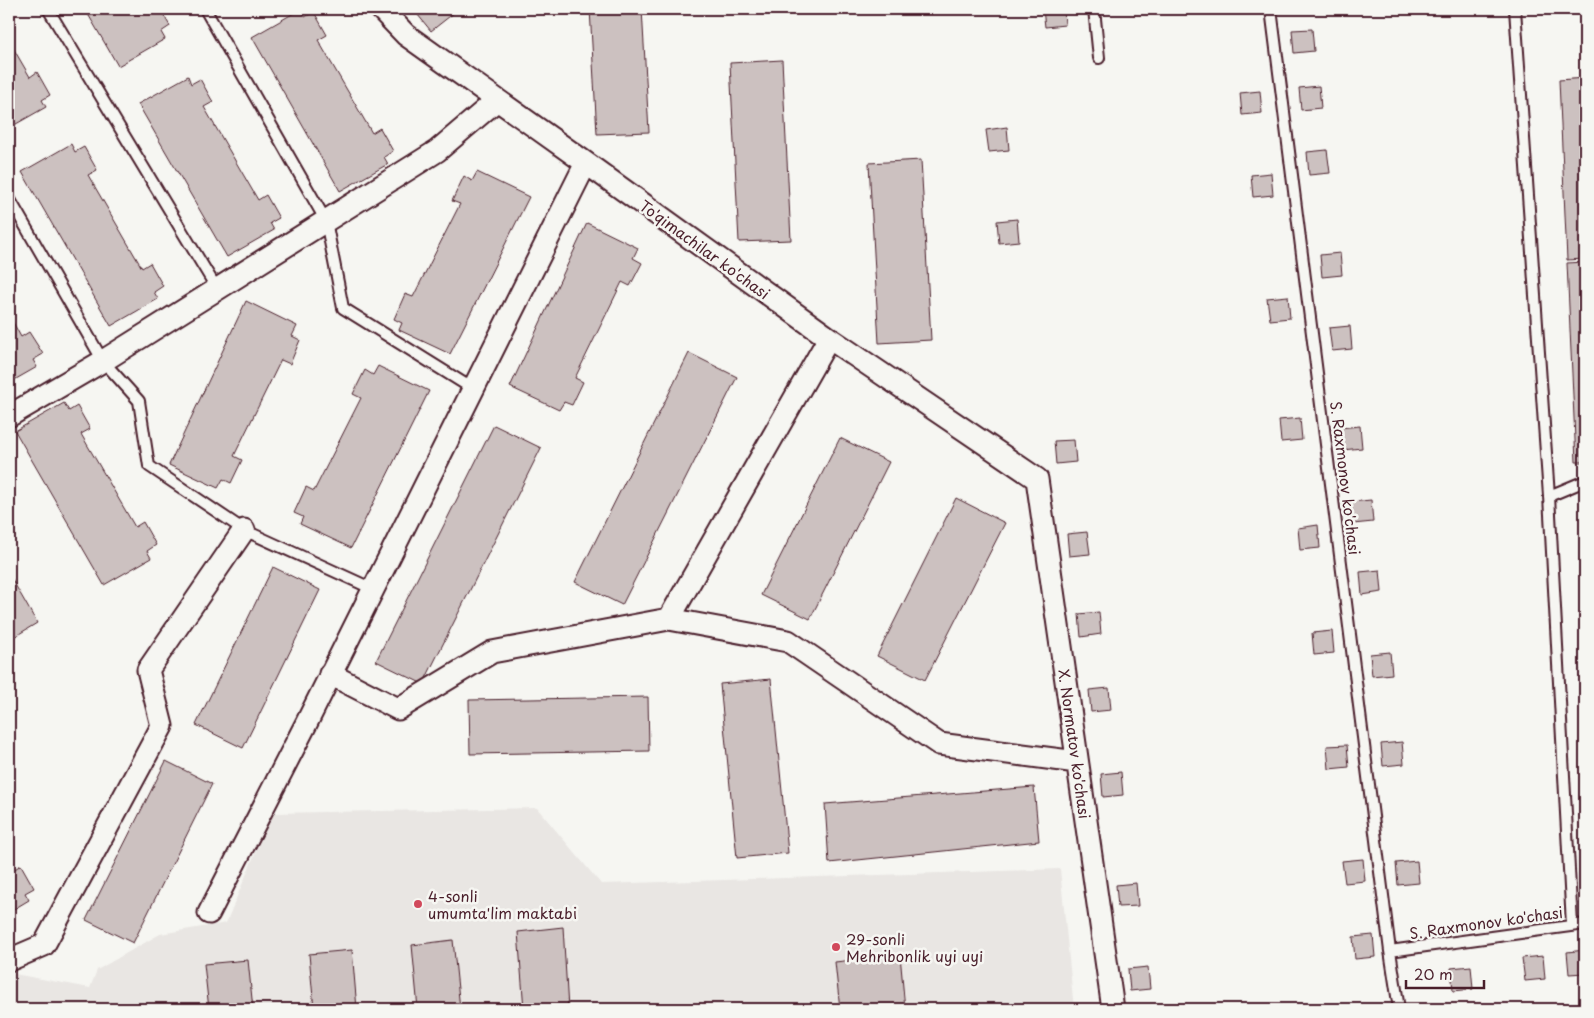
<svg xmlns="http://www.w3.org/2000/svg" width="1594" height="1018" font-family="'Playpen Sans',sans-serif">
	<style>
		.built { fill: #e9e6e3 }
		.building { fill: #ccc1c0; stroke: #4a1f2b }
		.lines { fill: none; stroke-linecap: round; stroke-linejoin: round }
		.lane-casing { stroke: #4a1f2b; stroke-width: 14 }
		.street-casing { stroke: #4a1f2b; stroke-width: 25 }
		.lane { stroke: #f6f6f2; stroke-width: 10 }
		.street { stroke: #f6f6f2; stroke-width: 21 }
		.poi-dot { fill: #d1495b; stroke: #f6f6f2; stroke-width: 2 }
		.labels { text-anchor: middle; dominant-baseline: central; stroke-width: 5; stroke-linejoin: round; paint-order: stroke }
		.street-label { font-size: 15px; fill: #4a1f2b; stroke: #f6f6f2 }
		.poi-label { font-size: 15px; fill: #4a1f2b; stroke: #f6f6f2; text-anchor: start }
	</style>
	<rect width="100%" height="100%" fill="#f6f6f2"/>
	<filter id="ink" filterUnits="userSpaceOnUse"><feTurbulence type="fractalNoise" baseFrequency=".02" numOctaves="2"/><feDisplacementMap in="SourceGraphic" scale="10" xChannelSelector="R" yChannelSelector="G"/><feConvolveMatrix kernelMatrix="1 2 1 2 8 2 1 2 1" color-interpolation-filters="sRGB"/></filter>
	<g filter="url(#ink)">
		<path class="built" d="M537 808 601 884 1060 869 1074 1009H9V973L90 988 97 970 160 934 226 923 272 813Z"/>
		<path class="building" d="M85 9H160L170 26 161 32 165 39 118 66Z
			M301 9 305 17 314 12 327 35 318 40 372 133 380 128 393 151 384 157 388 164 340 191 252 37Z
			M413 9H459L431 31Z
			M590 9H642L649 132 597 134Z
			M1043 9H1064L1065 25 1045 27Z
			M1228 9H1249V12L1229 14Z
			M1312 29 1314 51 1294 53 1292 30Z
			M9 41 30 77 37 72 50 95 42 100 46 107 9 128Z
			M782 60 791 240 739 242 730 63Z
			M188 76 191 84 200 79 213 102 204 107 258 200 266 195 279 218 270 223 274 230 227 257 138 104Z
			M1585 78V259L1567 260 1559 80Z
			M1319 86 1321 108 1301 110 1299 88Z
			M1260 91 1262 113 1242 115 1240 93Z
			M1007 127 1009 150 989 152 986 130Z
			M71 144 75 152 84 147 97 170 88 175 142 268 150 263 163 286 154 292 158 299 111 326 22 172Z
			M1327 150 1330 173 1309 175 1307 152Z
			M921 160 931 340 879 343 869 163Z
			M477 172 529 197 450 354 399 330 402 323 394 319 405 294 413 297 460 204 452 201 464 176 472 181Z
			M1271 173 1273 195 1253 197 1251 175Z
			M1017 219 1019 241 999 243 997 221Z
			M587 223 638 248 633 258 642 263 630 286 622 282 575 378 583 382 572 405 564 402 559 410 510 387Z
			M1340 253 1342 275 1322 277 1320 255Z
			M1585 262V462H1576L1567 263Z
			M1288 296 1290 318 1270 320 1267 298Z
			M246 301 297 326 292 336 300 340 290 364 281 360 234 456 242 460 231 483 223 479 218 488 169 465Z
			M9 315 21 337 29 332 43 354 33 360 37 367 9 383Z
			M1350 326 1352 349 1332 351 1329 328Z
			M689 353 737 377 622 605 575 582Z
			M378 366 429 391 351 548 300 524 303 517 294 513 306 487 314 491 361 398 353 394 365 370 373 375Z
			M64 403 69 411 77 406 90 429 81 434 135 527 143 522 156 545 147 551 151 558 104 585 15 431Z
			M1300 418 1302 440 1281 442 1279 420Z
			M494 425 541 448 423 684 376 661Z
			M1360 426 1362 448 1342 450 1340 428Z
			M840 438 889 462 810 619 761 595Z
			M1074 440 1076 462 1056 464 1054 441Z
			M956 498 1005 523 925 680 877 656Z
			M1371 500 1373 522 1353 524 1351 502Z
			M1318 525 1320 548 1300 550 1298 528Z
			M1087 532 1090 554 1069 556 1067 534Z
			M273 567 320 590 243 748 196 725Z
			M1380 570 1382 592 1362 595 1360 572Z
			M9 574 37 623 9 640Z
			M1099 612 1101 634 1081 637 1079 614Z
			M1332 631 1334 653 1314 655 1312 633Z
			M1390 652 1392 674 1372 676 1370 654Z
			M1582 669H1585V717Z
			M771 679 788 853 737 858 720 684Z
			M1109 688 1111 710 1091 712 1089 690Z
			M648 697 649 751 470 754 469 700Z
			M1402 742 1404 764 1383 766 1381 744Z
			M1347 745 1349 767 1329 769 1327 746Z
			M166 761 212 784 133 943 86 920Z
			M1121 772 1123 795 1103 797 1101 774Z
			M1034 787 1039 841 829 863 825 804Z
			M1363 859 1365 881 1345 883 1342 861Z
			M1417 861 1419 883 1398 885 1396 863Z
			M9 863 13 870 21 865 34 888 25 893 29 900 9 912Z
			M1136 883 1138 906 1118 907 1116 885Z
			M563 927 568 1009H524L518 932Z
			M1373 935 1375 957 1355 959 1353 937Z
			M453 940 460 1009H418L412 945Z
			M352 950 357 1009H314L309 954Z
			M1585 950V973L1569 974 1567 952Z
			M900 955 905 1009H840L835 962Z
			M1543 956 1545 979 1525 981 1522 958Z
			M248 960 253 1009H209L204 964Z
			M1471 966 1473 989 1453 991 1451 968Z
			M1148 967 1150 989 1130 991 1128 969Z"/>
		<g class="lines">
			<g class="lane-casing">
				<path id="lane" d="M48 9 217 289
					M205 9 326 221 343 308 473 389
					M1094 9 1099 58
					M1271 9 1390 951 1399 1009
					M1515 9 1549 496 1572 925
					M9 198 103 361 139 401 149 466 244 530 373 589
					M1549 496 1585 481
					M1390 951 1585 924"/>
			</g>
			<g class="street-casing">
				<path id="street" d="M381 9 406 35 586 163 829 338 1037 479 1113 1009
					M9 416 103 361 437 151 497 100
					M669 619 788 641 939 744 1077 762
					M330 674 398 709 492 652 669 619 829 338
					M209 913 306 724 586 163
					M9 960 44 945 162 726 148 670 244 530"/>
			</g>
			<use href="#lane" class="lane"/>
			<use href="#street" class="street"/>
		</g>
	</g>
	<g class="poi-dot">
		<circle cx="418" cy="904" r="5"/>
		<circle cx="836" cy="947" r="5"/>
	</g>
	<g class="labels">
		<g class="street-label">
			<text transform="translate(705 249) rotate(36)">To'qimachilar ko'chasi</text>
			<text transform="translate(1346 478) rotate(83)">S. Raxmonov ko'chasi</text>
			<text transform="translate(1075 744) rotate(82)">X. Normatov ko'chasi</text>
			<text transform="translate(1486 922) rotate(-8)">S. Raxmonov ko'chasi</text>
		</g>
		<g class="poi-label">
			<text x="428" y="895">4-sonli<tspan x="428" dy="17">umumta'lim maktabi</tspan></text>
			<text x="846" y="938">29-sonli<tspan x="846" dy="17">Mehribonlik uyi uyi</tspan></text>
		</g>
	</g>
	<rect width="1594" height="1018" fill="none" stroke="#f6f6f2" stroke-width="30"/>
	<rect x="15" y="15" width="1564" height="988" fill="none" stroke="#4a1f2b" stroke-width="2" filter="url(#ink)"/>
	<path d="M1406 980v8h78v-8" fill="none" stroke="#4a1f2b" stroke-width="2.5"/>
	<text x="1414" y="980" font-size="15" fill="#4a1f2b" stroke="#f6f6f2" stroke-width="4" paint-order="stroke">20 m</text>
</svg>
